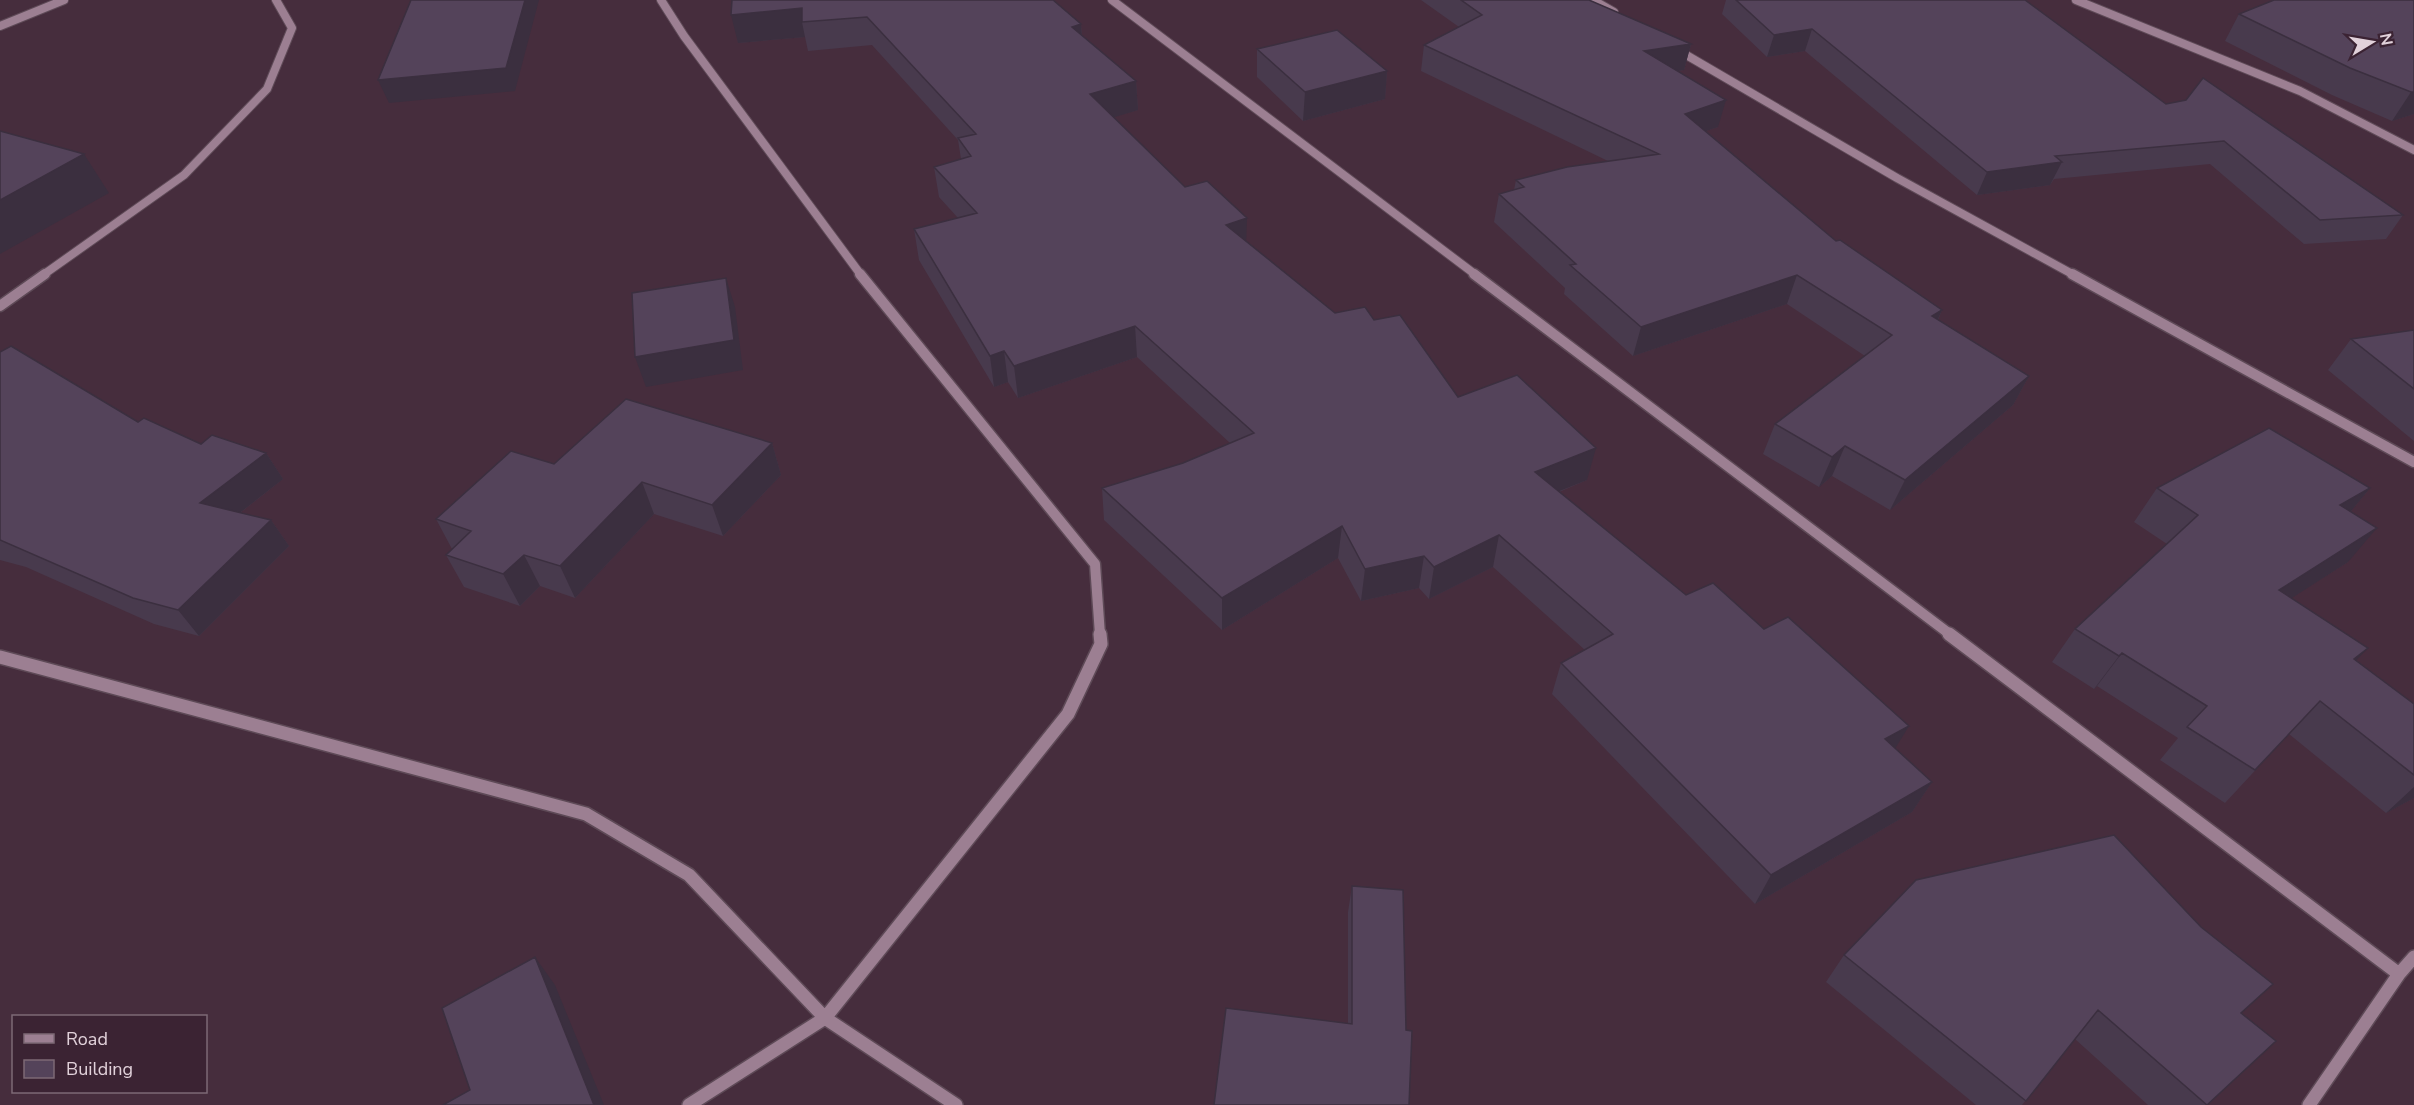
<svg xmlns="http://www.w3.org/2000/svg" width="2414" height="1105" font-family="'Nunito Sans',sans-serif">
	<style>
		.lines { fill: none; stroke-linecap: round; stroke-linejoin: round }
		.minor-far2-casing { stroke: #5e4a57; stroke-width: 10 }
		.minor-far1-casing { stroke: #5e4a57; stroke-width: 13 }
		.minor-casing { stroke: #5e4a57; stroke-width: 16 }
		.minor-far2 { stroke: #9c7f92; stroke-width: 8 }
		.minor-far1 { stroke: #9c7f92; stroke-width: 10 }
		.minor { stroke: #9c7f92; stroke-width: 13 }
		.wall { fill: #483a4d }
		.shaded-wall { fill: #3b2f3f }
		.building { fill: #54435a; stroke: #3b2f3f; stroke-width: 1.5 }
	</style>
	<rect width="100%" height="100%" fill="#462d3d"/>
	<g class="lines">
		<g class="minor-far2-casing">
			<path id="minor-far2" d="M661 0 684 36 861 275
				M1112 0 1476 275
				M1593 0 1614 12
				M2076 0 2300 91 2414 150
				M0 26 64 0
				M1676 49 1897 178 2074 275
				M43 275 184 175 267 89 292 28 276 0"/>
		</g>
		<g class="minor-far1-casing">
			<path id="minor-far1" d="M860 274 1095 564 1100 635
				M1474 274 1951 635
				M2072 274 2414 462
				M0 306 45 274"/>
		</g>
		<g class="minor-casing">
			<path id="minor" d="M1949 634 2399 974
				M0 657 586 814 689 875 825 1018 956 1105
				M689 1105 825 1018 1068 714 1101 644 1100 634
				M2309 1105 2399 974 2414 957"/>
		</g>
		<use href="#minor-far2" class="minor-far2"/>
		<use href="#minor-far1" class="minor-far1"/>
		<use href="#minor" class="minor"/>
	</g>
	<path class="wall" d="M732 0 1081 24 1082 36 1136 81 1138 110 1113 117 1185 187 1246 241 1335 313 1374 320 1458 397 1587 480 1559 492 1686 595 1895 749 1932 782 1912 812 1755 904 1552 694 1561 663 1585 650 1493 567 1429 599 1419 588 1361 601 1338 558 1222 630 1104 520 1102 488 1183 463 1230 443 1137 357 1018 398 1008 382 994 387 919 260 914 229 958 218 939 197 934 167 961 159 958 140 872 45 808 51 805 37 738 43Z
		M1421 0H1589L1691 44 1684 70 1678 71 1718 127 1706 131 1836 241 1942 310 1938 320 2029 376 2013 405 1890 510 1832 476 1819 487 1763 454 1775 424 1865 356 1787 304 1633 356 1564 294 1565 288 1494 222 1499 194 1514 190 1516 180 1608 161 1421 71 1424 45 1459 27Z
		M1726 0H2025L2166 104 2403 215 2386 239 2304 244 2210 164 2054 179 2050 185 1977 195 1805 51 1767 57 1722 14Z
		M2414 0V114L2392 121 2332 95 2225 41 2239 14Z
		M1257 49 1387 71 1385 99 1303 121 1257 77Z
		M2414 330V441L2328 370 2351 339Z
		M0 352 138 422 201 444 266 453 283 479 240 513 271 520 289 546 199 636 154 624 26 567 0 560Z
		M772 443 781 475 723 536 654 514 575 598 540 586 520 606 464 587 446 555 452 549 436 519 554 464Z
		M2157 488H2370L2351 511 2348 562 2291 598 2356 661 2414 704V798L2386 813 2289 734 2225 803 2160 760 2178 738 2097 686 2094 689 2052 662 2075 629 2167 544 2134 522Z
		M1352 886 1406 1030 1348 1023V912Z
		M1844 955 2241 1013 2207 1105H2148L2075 1039 2022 1105H1976L1826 982Z"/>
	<path class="shaded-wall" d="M525 0H539L515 91 389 103 378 80Z
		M802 8V22L805 37 738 43 731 15Z
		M1081 24 1083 52 1072 27Z
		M1812 29 1805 51 1767 57 1774 35Z
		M1691 44 1684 70 1637 78 1644 51Z
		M1387 71 1385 99 1303 121 1305 92Z
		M1136 81 1138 110 1092 124 1090 94Z
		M2411 92H2414V114L2392 121Z
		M1726 100 1718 127 1677 141 1685 114Z
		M84 154 109 193 0 254V200Z
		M2062 162 2050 185 1977 195 1987 172Z
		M1247 218 1246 249 1226 225Z
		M1797 275 1787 304 1633 356 1641 327Z
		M726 278 735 307 743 370 646 387 635 357Z
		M1942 310 1929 339 1932 316Z
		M1135 326 1137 357 1018 398 1014 366Z
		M1004 351 1008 382 994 387 990 356Z
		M2029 376 2013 405 1890 510 1905 480Z
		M772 443 781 475 723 536 712 505Z
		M1845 446 1832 476 1819 487 1832 457Z
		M1596 448 1587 480 1527 504 1535 472Z
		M266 453 283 479 218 530 200 503Z
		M642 482 654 514 575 598 560 566Z
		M2370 488 2342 522 2340 505Z
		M271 520 289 546 199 636 178 610Z
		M1342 526 1338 558 1222 630V598Z
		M2377 528 2348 562 2251 624 2279 590Z
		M1499 535 1493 567 1429 599 1434 567Z
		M524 555 540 586 520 606 503 574Z
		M1424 556 1419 588 1361 601 1365 569Z
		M2368 648 2337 681 2354 659Z
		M2122 653 2097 686 2094 689 2119 656Z
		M1909 726 1890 757 1885 739Z
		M1932 782 1912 812 1755 904 1771 875Z
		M2414 787V798L2386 813Z
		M535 957 555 985 604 1105H594Z"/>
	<path class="building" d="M411 0H525L506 68 378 80Z
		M732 0H1053L1081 24 1072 27 1136 81 1090 94 1185 187 1207 181 1247 218 1226 225 1335 313 1365 307 1374 320 1400 315 1458 397 1517 375 1596 448 1535 472 1686 595 1713 583 1764 629 1788 617 1909 726 1885 739 1932 782 1771 875 1561 663 1613 634 1499 535 1434 567 1424 556 1365 569 1342 526 1222 598 1102 488 1183 463 1254 433 1135 326 1014 366 1004 351 990 356 914 229 977 213 934 167 971 156 958 138 976 134 867 17 802 22V8L731 15Z
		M1461 0H1589L1691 44 1644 51 1726 100 1685 114 1836 241 1840 240 1942 310 1932 316 2029 376 1905 480 1845 446 1832 457 1775 424 1892 335 1797 275 1641 327 1570 265 1576 264 1499 194 1524 187 1516 180 1567 167 1659 154 1424 45 1482 15Z
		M1736 0H2025L2166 104 2186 100 2203 78 2403 215 2320 220 2224 141 2055 156 2062 162 1987 172 1812 29 1774 35Z
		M2274 0H2414V92H2411L2350 68 2239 14Z
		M1337 30 1387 71 1305 92 1257 49Z
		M0 131 84 154 0 200Z
		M726 278 734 340 635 357 632 293Z
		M2414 330V389L2351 339Z
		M11 346 138 422 144 418 201 444 212 435 266 453 200 503 271 520 178 610 133 598 0 540V352Z
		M626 399 772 443 712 505 642 482 560 566 524 555 503 574 446 555 471 531 436 519 511 451 554 464Z
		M2269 428 2370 488 2340 505 2377 528 2279 590 2368 648 2354 659 2414 704V775L2320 701 2255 770 2187 727 2207 706 2122 653 2119 656 2075 629 2198 515 2157 488Z
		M2114 835 2201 927 2273 984 2241 1013 2276 1041 2207 1105 2098 1010 2026 1101 1844 955 1916 880Z
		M1352 886 1403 890 1406 1030 1412 1031 1409 1105H1214L1226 1008 1352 1024Z
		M535 957 594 1105H443L470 1090 442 1008Z"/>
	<rect x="12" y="1015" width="195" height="78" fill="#3b2333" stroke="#7d6976" stroke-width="1.5"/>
	<rect x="24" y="1034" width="30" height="9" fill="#9c7f92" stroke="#7d6976" stroke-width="1.5"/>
	<text x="66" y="1045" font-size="18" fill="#e1d1da">Road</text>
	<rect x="24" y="1060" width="30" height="18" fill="#54435a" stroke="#7d6976" stroke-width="1.5"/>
	<text x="66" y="1075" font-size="18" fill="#e1d1da">Building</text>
	<g transform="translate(2372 42) rotate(79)" stroke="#3b2333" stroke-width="4.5" paint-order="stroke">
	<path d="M0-4.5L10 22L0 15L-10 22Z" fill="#e1d1da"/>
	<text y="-9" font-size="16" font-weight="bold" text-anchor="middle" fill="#e1d1da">N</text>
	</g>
</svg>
